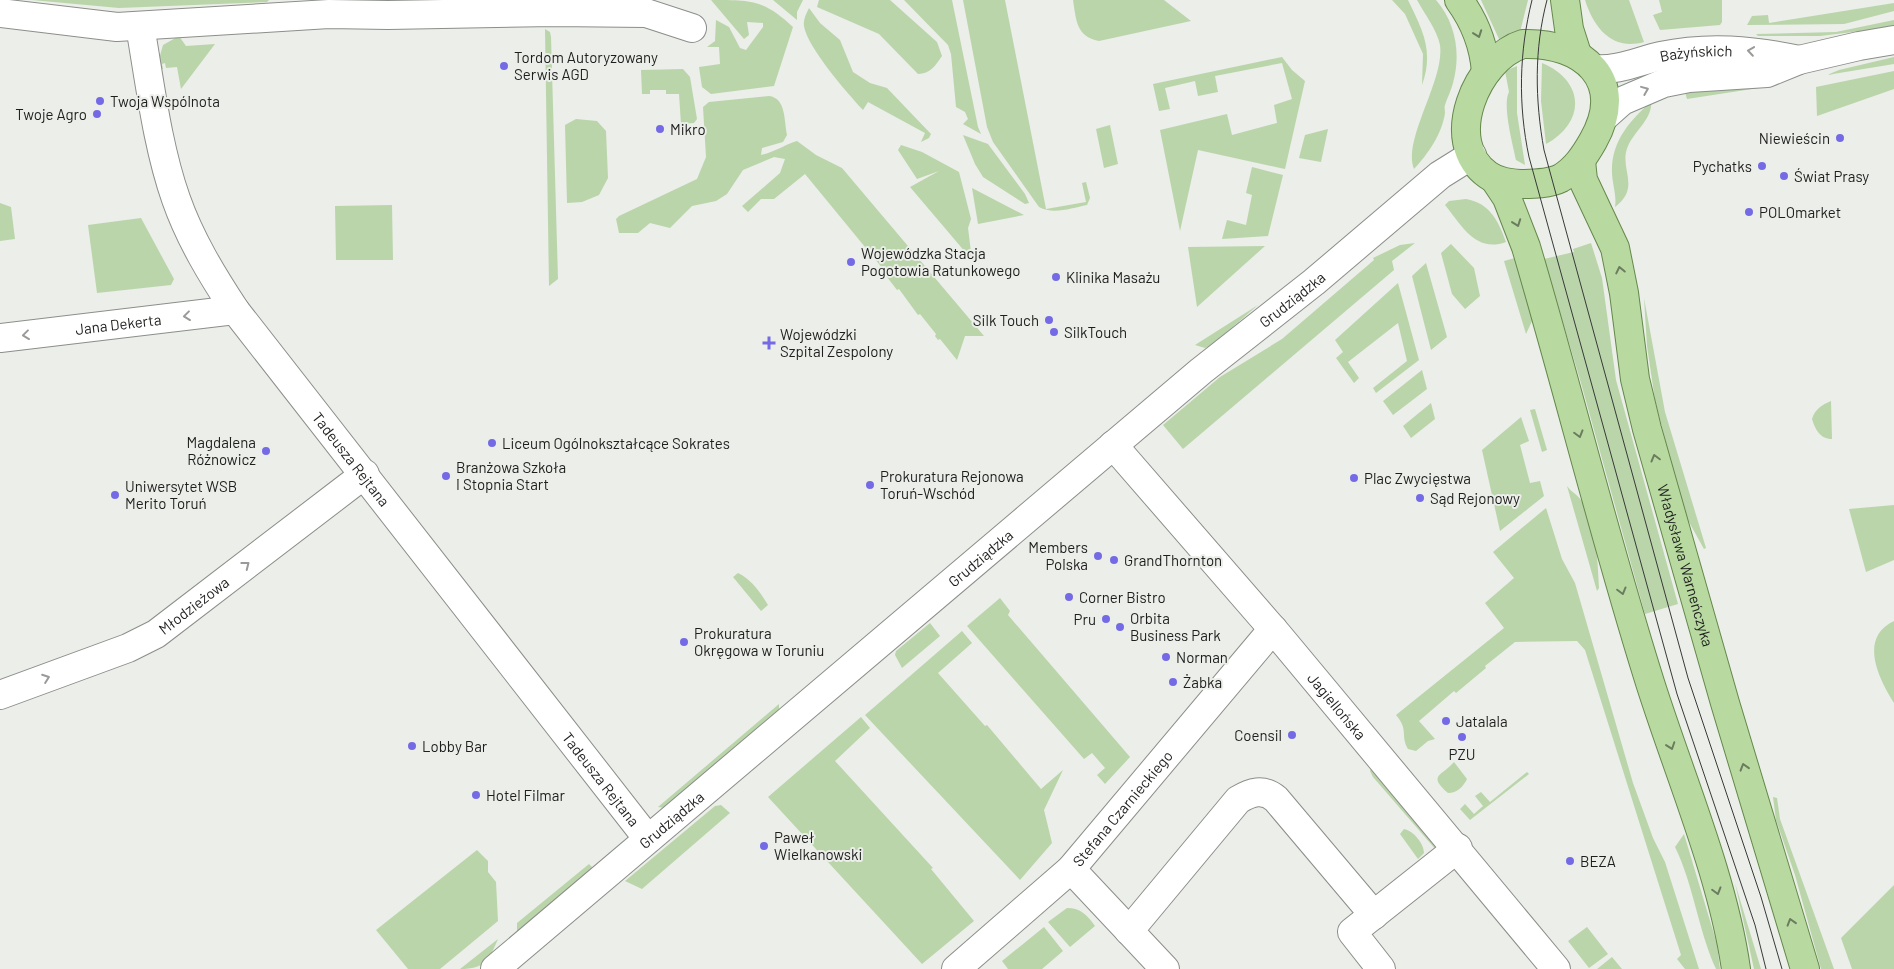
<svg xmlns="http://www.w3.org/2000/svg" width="1894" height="969" font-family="Barlow,sans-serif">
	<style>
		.green { fill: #bad5aa }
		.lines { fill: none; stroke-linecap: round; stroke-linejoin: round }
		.minor-casing { stroke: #8b8e89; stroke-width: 30 }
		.major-casing { stroke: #64884a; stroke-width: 30 }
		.minor { stroke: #fff; stroke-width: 28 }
		.major { stroke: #b8daa1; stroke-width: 28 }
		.tram { stroke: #383a37; stroke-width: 1 }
		.oneway { stroke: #6b7c5f }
		.oneway2 { stroke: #9a9a99 }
		.poi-dot { fill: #756ae5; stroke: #ebeee9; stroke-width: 2 }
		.labels { text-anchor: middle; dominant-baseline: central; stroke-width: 4; stroke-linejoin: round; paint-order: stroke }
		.street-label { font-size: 15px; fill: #1e1f1d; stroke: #ebeee9 }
		.poi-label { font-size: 15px; fill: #1e1f1d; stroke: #ebeee9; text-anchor: start }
	</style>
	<rect width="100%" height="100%" fill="#ebeee9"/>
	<path class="green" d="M32 0H269L267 2 119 8Z
		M711 0C752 0 764 0 793 27L774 86 711 94 702 87 699 67 720 64 719 47H707L715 41 716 20 729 27 740 48 746 50 763 27V23L747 22 749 35 744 39Z
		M773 0H803L797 12V20Z
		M819 0H890L937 42 942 56C936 65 930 74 918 74L879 34 817 7Z
		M904 0H952L978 127 981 134 963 124 968 119 965 112 956 107 951 54 948 45Z
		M963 0H1005L1046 209 1086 202 1082 183 1086 182 1090 198 1087 205C1072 208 1053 215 1039 207L993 142 987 127Z
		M1073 0H1164L1191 21 1099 41C1076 37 1076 19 1073 0Z
		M1392 0H1408C1423 31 1434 51 1422 85L1423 54 1405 14Z
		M1417 0H1436C1456 23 1461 54 1453 83 1451 91 1447 98 1445 105 1444 107 1445 110 1445 113 1442 134 1428 154 1414 169 1402 140 1445 80 1440 45 1437 30 1424 13 1417 0Z
		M1481 0H1528L1520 32 1499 39Z
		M1585 0H1629L1644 42C1612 51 1594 28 1585 0Z
		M1659 0H1722V22L1720 25 1660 30 1653 15 1662 12Z
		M1894 3V11L1844 24 1747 25 1752 16 1768 15 1769 23Z
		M809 8 820 23 840 40 853 72 870 83 887 88 931 134 929 138 921 142 925 133 868 102 863 110C848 94 807 47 804 26 803 20 806 14 809 8Z
		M1894 20V27L1820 36H1758L1756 34 1836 32Z
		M545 29 550 32 551 37 558 279 549 286Z
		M179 36 186 46 215 44 181 89 177 67 166 68 165 63 162 64 163 69H161L159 59 163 45Z
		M1282 57 1292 70 1305 81 1285 169 1198 150 1180 231 1160 130 1227 114 1232 135 1277 123 1274 105 1292 99 1282 63 1215 76 1218 92 1198 96 1195 81 1165 88 1170 109 1159 111 1153 84Z
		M1894 57V64L1827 75 1839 70Z
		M1542 63C1585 81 1586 122 1546 144L1541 101Z
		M1517 66V113L1525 165 1516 160C1513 145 1502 105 1509 92L1505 71Z
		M683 69 690 77 697 119 694 123 681 124 679 94H666V90H650V94H642L641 70Z
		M1894 71V89L1817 116 1816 87Z
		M1773 82 1778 85 1687 99 1685 92Z
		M769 96C786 98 784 120 787 135L783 142 762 148 761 155C775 152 784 145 797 141L816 155 842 168 984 336H965L957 360 940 339 938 340 935 336 936 334 920 314 918 315 899 289 897 290 887 277 888 275 805 174 774 199H761L748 212 742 206 780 173 785 159 774 157 743 170 727 194 716 201 692 206 670 228 650 223 638 233H619L616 219 619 216 697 179 706 157 703 107 709 102Z
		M1651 102C1653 118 1634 132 1628 146 1618 168 1642 187 1615 207 1617 196 1612 183 1612 172 1611 142 1630 120 1651 102Z
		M576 119 597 121 606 131 608 178 599 195 582 202 567 203 565 125Z
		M1110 125 1118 164 1104 168 1096 129Z
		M1328 129 1321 162 1299 158 1305 135Z
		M963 135 988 144 1025 194 1029 203 1025 204 983 177 975 164Z
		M901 145 922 152 959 172 971 219 968 228 972 260 910 187 939 171 917 179 898 150Z
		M1252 167 1283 175 1268 236 1222 239 1227 220 1246 225 1252 195 1246 193Z
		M972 188 1024 215 978 224Z
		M1466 199C1490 203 1499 222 1506 242 1476 253 1462 226 1445 205L1449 201Z
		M0 203 11 207 15 239 0 241Z
		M392 205 393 260H336L335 206Z
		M141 218 174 279 171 285 97 293 88 225Z
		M1415 243 1392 261 1394 270 1183 449 1163 425 1220 377 1282 339 1374 260 1373 258 1400 245Z
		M1591 243 1602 278 1616 380 1678 604 1645 614 1581 383 1544 259 1574 252 1573 249Z
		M1451 244 1474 268 1480 296 1465 309 1452 294 1441 253Z
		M1265 246 1197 307 1188 247Z
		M1515 258 1533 319 1526 334 1504 261Z
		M1426 263 1447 337 1431 350 1412 276Z
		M1398 283 1419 360 1376 393 1373 388 1407 361 1398 323 1348 362 1359 378 1354 383 1336 358 1343 352 1335 340Z
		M1644 298 1665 412 1706 548 1704 549 1684 513 1655 400 1647 346Z
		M1258 305 1212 345 1205 348 1195 345Z
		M1422 370 1427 389 1393 415 1383 401Z
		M1831 401 1832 439C1820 439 1815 429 1812 419 1815 409 1822 405 1831 401Z
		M1431 403 1435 419 1411 438 1403 426Z
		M1535 409 1547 450 1542 452 1530 410Z
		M1521 417 1529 441 1520 445 1530 483 1540 481 1544 496 1500 531 1482 450Z
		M1567 486C1571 492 1577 494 1581 500 1596 521 1598 563 1599 588L1597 591Z
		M1894 505V560L1866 572 1849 509Z
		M1546 508 1562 559 1575 583 1633 783 1653 838 1665 862 1699 969H1685L1677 959 1681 955 1585 650 1577 641 1515 642 1485 666 1486 668 1456 693 1454 691 1419 721 1435 739 1428 741 1416 751 1408 749C1400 735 1409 730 1396 715L1504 628 1485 603 1514 578 1493 552Z
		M738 573C752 580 760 592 768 605L761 611 733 577Z
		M1000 598 1010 611 1008 615 1130 757 1105 784 1097 775 1105 768 1092 753 1084 759 967 626Z
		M1894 621V703C1879 679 1858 638 1894 621Z
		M930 623 940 636 902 668 895 655 896 651Z
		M962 631 972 643 938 673 985 726 987 725 1041 789 1063 770 1044 810 1052 843 1020 880 865 715Z
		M779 704V710L665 808 658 807Z
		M861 717 870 728 835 761 933 868 931 869 974 921 922 964 768 797Z
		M1454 762 1467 779C1463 787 1457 793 1448 793 1427 775 1442 776 1454 762Z
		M1373 766 1436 844 1437 851 1373 777 1370 771Z
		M1527 772 1529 774 1470 820 1460 809 1465 804 1474 814 1483 806 1475 796 1481 792 1490 802Z
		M1773 797 1777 798 1780 819 1834 969H1821L1795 875 1776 820Z
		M721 805 730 813 642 889 625 881 715 806Z
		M1404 829C1414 831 1424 844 1424 853L1418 859 1400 834Z
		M1684 834 1717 944 1720 969H1716C1698 930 1694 886 1675 847Z
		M477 850 488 861V872L496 882 498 921 440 969H408L376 930Z
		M589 864 595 870 517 934V923Z
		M1735 883 1761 969H1754Z
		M1894 885V969H1852L1841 938Z
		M1067 908C1081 908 1087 915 1095 926L1070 947 1048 922Z
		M1044 927 1063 951 1042 969H1008L1002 961Z
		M1587 927 1608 954 1589 968 1568 941Z
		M498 939C489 960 485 969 460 969Z
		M1612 957 1622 969H1597Z"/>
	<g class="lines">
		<g class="minor-casing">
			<g id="minor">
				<path d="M0 13 117 27 329 14 388 15 554 12 646 13 692 28"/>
				<path id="s1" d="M140 26C150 83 157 145 176 199 190 239 212 275 235 310L648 839"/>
				<path id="s2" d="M1594 69C1618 71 1638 61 1661 56 1708 46 1752 50 1799 60"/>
				<path d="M1604 117 1622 101 1664 83 1689 78 1767 73 1799 60 1859 46 1894 40"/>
				<path id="s3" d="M0 338 235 310"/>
				<path id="s4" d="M1113 445 1278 635 1556 969"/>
				<path id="s5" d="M0 695 128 648 156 634 365 474"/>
				<path d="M1071 869 1165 969"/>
				<path d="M1129 931 1238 800C1251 792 1263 788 1276 799L1374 915"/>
				<path id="s6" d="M495 969 1201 371 1314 282 1440 175 1472 155"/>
				<path id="s7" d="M956 969 1071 869 1273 629"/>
				<path d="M1381 969 1352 932 1458 848"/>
			</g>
		</g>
		<g class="major-casing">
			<g id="major">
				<path d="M1459 0C1475 22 1484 45 1486 72"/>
				<path d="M1565 0 1569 29 1577 54"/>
				<path d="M1523 44C1584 42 1627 81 1593 141 1585 155 1576 169 1561 178 1549 184 1533 184 1520 184 1509 183 1498 182 1488 175 1441 142 1477 58 1523 44Z"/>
				<path id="s8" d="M1581 161 1583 180 1615 248 1624 293 1635 379 1647 429 1725 703 1805 969"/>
				<path d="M1495 180 1507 198 1526 247C1568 389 1603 532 1647 673 1676 768 1722 871 1736 969"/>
			</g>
		</g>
		<use href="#minor" class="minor"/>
		<use href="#major" class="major"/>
		<path class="tram" d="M1532 0C1519 52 1518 105 1529 157L1677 694 1755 925 1766 969
			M1547 0C1534 49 1535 100 1544 150L1688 678 1761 897 1782 969"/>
	</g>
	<defs><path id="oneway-chevron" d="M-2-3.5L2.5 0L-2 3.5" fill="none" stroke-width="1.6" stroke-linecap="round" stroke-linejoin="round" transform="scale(1.25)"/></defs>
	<g class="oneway">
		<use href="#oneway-chevron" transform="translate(1478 34) rotate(70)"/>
		<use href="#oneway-chevron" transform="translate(1517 223) rotate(70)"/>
		<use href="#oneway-chevron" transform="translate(1620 270) rotate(-102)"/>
		<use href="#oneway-chevron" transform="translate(1579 434) rotate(74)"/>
		<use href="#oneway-chevron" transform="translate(1655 458) rotate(-105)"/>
		<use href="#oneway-chevron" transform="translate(1622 591) rotate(75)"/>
		<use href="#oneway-chevron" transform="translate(1671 746) rotate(71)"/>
		<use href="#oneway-chevron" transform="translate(1744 767) rotate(-107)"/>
		<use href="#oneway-chevron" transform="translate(1717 891) rotate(74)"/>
		<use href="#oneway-chevron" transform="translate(1791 922) rotate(-107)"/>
	</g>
	<g class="oneway2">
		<use href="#oneway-chevron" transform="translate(1751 51) rotate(-172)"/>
		<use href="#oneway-chevron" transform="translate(1645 90) rotate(-22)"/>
		<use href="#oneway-chevron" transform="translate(187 316) rotate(173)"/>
		<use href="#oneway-chevron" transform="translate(26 335) rotate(173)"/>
		<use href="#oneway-chevron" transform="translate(246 565) rotate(-38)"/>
		<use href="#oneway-chevron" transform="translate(46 678) rotate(-20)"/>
	</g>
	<g class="poi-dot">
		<circle cx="504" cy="66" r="5"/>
		<circle cx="100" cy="101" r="5"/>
		<circle cx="97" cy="114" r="5"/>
		<circle cx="660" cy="129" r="5"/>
		<circle cx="1840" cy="138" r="5"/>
		<circle cx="1762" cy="166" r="5"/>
		<circle cx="1784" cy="176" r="5"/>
		<circle cx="1749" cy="212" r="5"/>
		<circle cx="851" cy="262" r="5"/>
		<circle cx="1056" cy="277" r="5"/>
		<circle cx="1049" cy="320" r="5"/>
		<circle cx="1054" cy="332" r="5"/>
		<path d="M766.5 335.5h5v5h5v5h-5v5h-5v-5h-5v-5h5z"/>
		<circle cx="492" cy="443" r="5"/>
		<circle cx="266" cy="451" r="5"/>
		<circle cx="446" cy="476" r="5"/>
		<circle cx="1354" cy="478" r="5"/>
		<circle cx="870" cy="485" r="5"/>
		<circle cx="115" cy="495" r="5"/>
		<circle cx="1420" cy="498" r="5"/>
		<circle cx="1098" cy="556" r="5"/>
		<circle cx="1114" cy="560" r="5"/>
		<circle cx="1069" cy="597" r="5"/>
		<circle cx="1106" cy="619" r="5"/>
		<circle cx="1120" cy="627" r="5"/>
		<circle cx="684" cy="642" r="5"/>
		<circle cx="1166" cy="657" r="5"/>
		<circle cx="1173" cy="682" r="5"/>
		<circle cx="1446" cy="721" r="5"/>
		<circle cx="1292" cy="735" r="5"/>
		<circle cx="1462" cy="737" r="5"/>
		<circle cx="412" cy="746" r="5"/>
		<circle cx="476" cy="795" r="5"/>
		<circle cx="764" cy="846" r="5"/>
		<circle cx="1570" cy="861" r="5"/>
	</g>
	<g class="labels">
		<g class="street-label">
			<text stroke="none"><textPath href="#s2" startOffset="104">Bażyńskich</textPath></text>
			<text stroke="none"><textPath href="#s6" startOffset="1041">Grudziądzka</textPath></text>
			<text stroke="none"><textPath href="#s3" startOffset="119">Jana Dekerta</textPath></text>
			<text stroke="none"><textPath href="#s1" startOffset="492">Tadeusza Rejtana</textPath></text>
			<text stroke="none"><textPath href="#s6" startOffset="636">Grudziądzka</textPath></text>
			<text stroke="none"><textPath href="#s8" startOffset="420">Władysława Warneńczyka</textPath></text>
			<text stroke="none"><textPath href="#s5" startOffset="215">Młodzieżowa</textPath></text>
			<text stroke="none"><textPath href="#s4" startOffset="344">Jagiellońska</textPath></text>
			<text stroke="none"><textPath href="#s1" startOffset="898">Tadeusza Rejtana</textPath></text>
			<text stroke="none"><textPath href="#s7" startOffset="232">Stefana Czarnieckiego</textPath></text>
			<text stroke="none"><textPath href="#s6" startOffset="231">Grudziądzka</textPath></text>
		</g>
		<g class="poi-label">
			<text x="514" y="57">Tordom Autoryzowany<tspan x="514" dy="17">Serwis AGD</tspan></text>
			<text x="110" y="101">Twoja Wspólnota</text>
			<text x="87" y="114" text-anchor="end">Twoje Agro</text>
			<text x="670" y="129">Mikro</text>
			<text x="1830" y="138" text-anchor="end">Niewieścin</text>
			<text x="1752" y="166" text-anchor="end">Pychatks</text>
			<text x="1794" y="176">Świat Prasy</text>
			<text x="1759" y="212">POLOmarket</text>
			<text x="861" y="253">Wojewódzka Stacja<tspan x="861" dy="17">Pogotowia Ratunkowego</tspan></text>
			<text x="1066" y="277">Klinika Masażu</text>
			<text x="1039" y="320" text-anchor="end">Silk Touch</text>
			<text x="1064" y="332">SilkTouch</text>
			<text x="780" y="334">Wojewódzki<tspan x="780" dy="17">Szpital Zespolony</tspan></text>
			<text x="256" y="442" text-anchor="end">Magdalena<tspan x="256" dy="17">Różnowicz</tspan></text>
			<text x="502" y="443">Liceum Ogólnokształcące Sokrates</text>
			<text x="456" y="467">Branżowa Szkoła<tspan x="456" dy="17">I Stopnia Start</tspan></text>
			<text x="880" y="476">Prokuratura Rejonowa<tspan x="880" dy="17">Toruń-Wschód</tspan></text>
			<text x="1364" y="478">Plac Zwycięstwa</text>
			<text x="125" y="486">Uniwersytet WSB<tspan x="125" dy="17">Merito Toruń</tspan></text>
			<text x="1430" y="498">Sąd Rejonowy</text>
			<text x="1088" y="547" text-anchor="end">Members<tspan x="1088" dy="17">Polska</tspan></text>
			<text x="1124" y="560">GrandThornton</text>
			<text x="1079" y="597">Corner Bistro</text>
			<text x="1130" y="618">Orbita<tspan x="1130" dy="17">Business Park</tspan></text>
			<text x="1096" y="619" text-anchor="end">Pru</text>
			<text x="694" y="633">Prokuratura<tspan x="694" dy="17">Okręgowa w Toruniu</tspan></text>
			<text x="1176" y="657">Norman</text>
			<text x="1183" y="682">Żabka</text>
			<text x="1456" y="721">Jatalala</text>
			<text x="1282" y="735" text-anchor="end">Coensil</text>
			<text x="422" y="746">Lobby Bar</text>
			<text x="1462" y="754" text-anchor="middle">PZU</text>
			<text x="486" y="795">Hotel Filmar</text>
			<text x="774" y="837">Paweł<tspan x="774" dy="17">Wielkanowski</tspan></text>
			<text x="1580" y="861">BEZA</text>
		</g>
	</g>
</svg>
